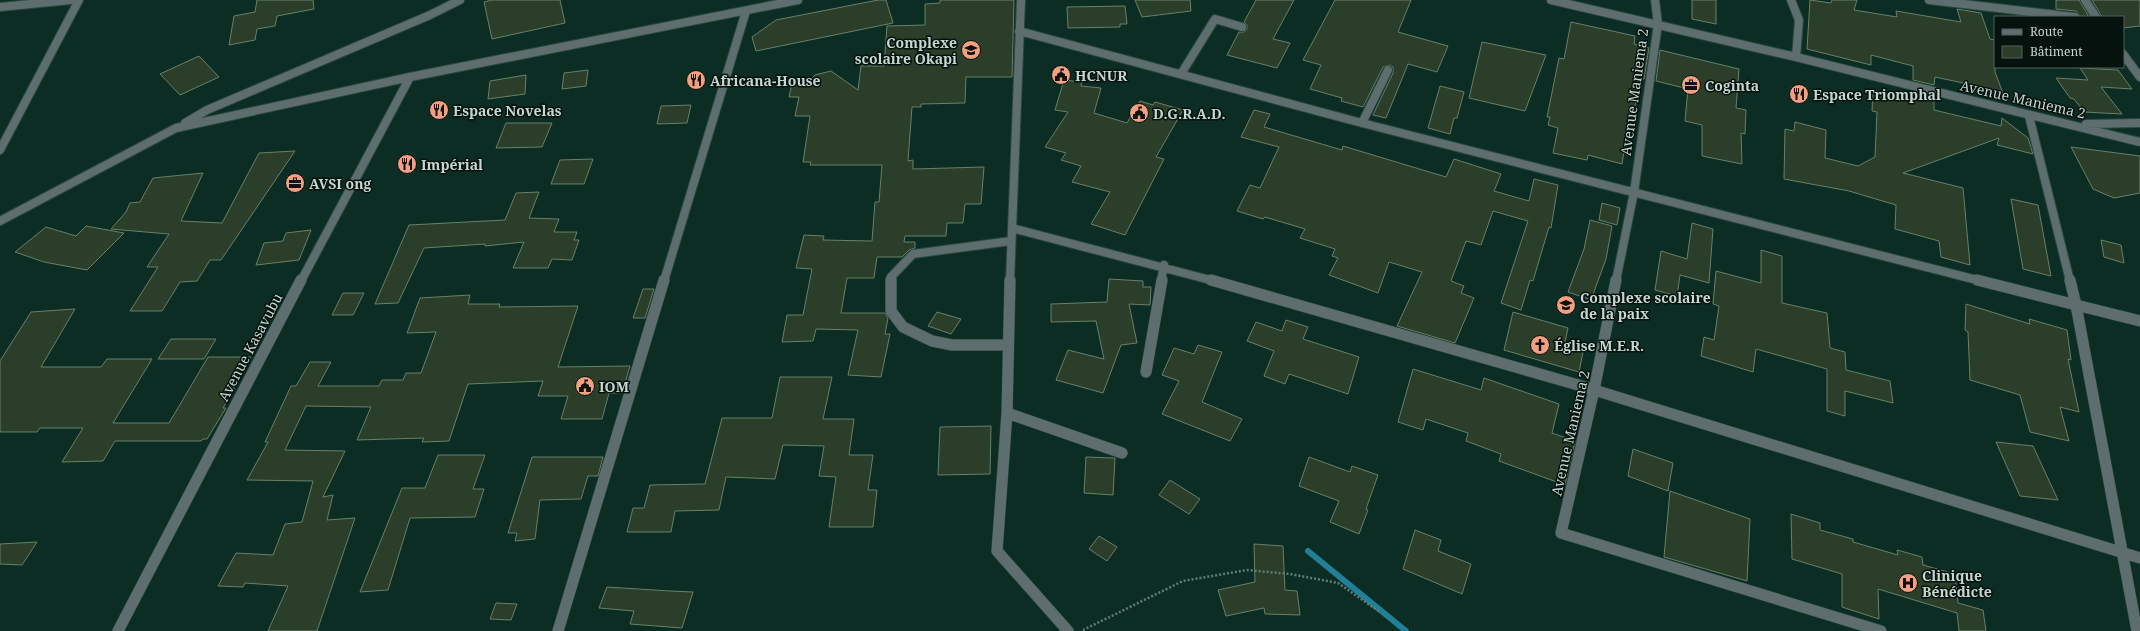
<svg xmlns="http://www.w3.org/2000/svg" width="2140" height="631" font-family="'Noto Serif',serif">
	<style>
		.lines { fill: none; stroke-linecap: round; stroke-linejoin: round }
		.stream { stroke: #217f98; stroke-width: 6 }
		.building { fill: #2a3e2a; stroke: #698069 }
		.minor-far1-casing { stroke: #29483f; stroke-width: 10 }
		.minor-casing { stroke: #29483f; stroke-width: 12 }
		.path { stroke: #647e76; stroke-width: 2.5; stroke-dasharray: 2 2; stroke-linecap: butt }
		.minor-far1 { stroke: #5e6e6e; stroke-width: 8 }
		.minor { stroke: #5e6e6e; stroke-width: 11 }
		.labels { text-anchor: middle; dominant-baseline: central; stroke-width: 3; stroke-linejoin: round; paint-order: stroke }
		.poi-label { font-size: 14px; font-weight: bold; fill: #c5d7d0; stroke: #05120e; text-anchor: start }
		.street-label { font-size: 14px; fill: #c5d7d0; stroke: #05120e }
	</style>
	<rect width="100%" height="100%" fill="#0b2d23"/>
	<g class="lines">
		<path class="stream" d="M1308 551 1406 631"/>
	</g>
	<path class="building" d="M257 0H313L314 9 277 16 275 26 257 29 255 40 229 45 234 16 255 12Z
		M492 0H560L565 23 492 39 484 2Z
		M878 0H886L893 23 756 51 752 37 776 20Z
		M940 0H1014L1012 77H966L965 103 921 104V107H912L908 161 913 160V169L984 167 981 204H965L963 223H947L946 236H905L904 242H915V248L909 250 902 257H877L874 278H847L841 313H885L888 318 885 334H890L881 377 848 375 858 330 816 329 813 341 782 342 787 315H803L812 269 796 268 804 235 824 236 823 240 872 241 875 202H879L882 165H810L811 162H803L810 116H795L799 97H789L793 79H811L815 75 831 71 858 90 861 66H884L887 26 925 25V4L940 3Z
		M1135 0H1190L1191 11 1142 17Z
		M1256 0H1294L1273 39 1290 43 1277 68 1227 55 1239 32H1244L1247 29V25L1244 22Z
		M1335 0H1411L1398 32 1448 46 1437 72 1408 64 1386 118 1373 115 1393 73V67L1390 65 1383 67 1363 107 1341 101 1342 98 1310 89 1321 65 1303 60Z
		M1692 0H1716V24L1692 19Z
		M1810 0 1831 3 1832 0H1857L1854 10 1897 17 1896 11 1961 22 1957 9 1981 13 1990 39 1995 40V72L2004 96 1984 93 1982 87 1935 77 1934 85 1913 80V66L1871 55V65L1807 49Z
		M2056 0H2079L2089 17H2081L2076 11 2056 9Z
		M2092 0H2140V26L2123 28V17H2102Z
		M1125 6 1127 24H1120V27L1068 28 1067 7Z
		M1571 22 1635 36 1634 44 1649 48 1644 79 1640 78 1634 112 1630 111 1622 164 1588 155 1587 160 1553 153 1558 128 1548 125 1550 117H1547L1559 58 1564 59Z
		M1482 42 1546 55 1525 111 1469 98Z
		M1660 50 1739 69 1736 108 1746 110 1745 134 1741 133 1742 164 1702 156V125L1685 121 1688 89 1656 81Z
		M199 56 219 77 180 95 160 74Z
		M2080 68 2118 70 2132 89 2101 87 2122 114 2084 112 2074 99 2070 98 2056 78 2088 80Z
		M588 70 586 86 562 89 564 73Z
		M526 75 525 94 488 99 490 81Z
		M1064 80 1082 82 1081 86 1101 88 1094 113 1127 123 1140 101 1153 105 1155 102 1183 110 1156 157 1164 159 1125 235 1091 224 1110 192 1072 182 1081 166 1061 160 1066 153 1045 147 1068 112 1055 110Z
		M1440 86 1464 92 1457 118H1454L1450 134 1428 128Z
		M1873 90 1912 100 1913 92 1934 97V110L2001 126 2002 118 2028 138 2033 154 1997 145 1999 138 1903 173 1963 188 1970 265 1941 257 1939 241 1895 229 1896 205 1849 191 1784 179 1785 129 1794 131 1795 122 1826 130 1825 158 1858 166 1875 157 1877 112 1872 111Z
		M691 105 687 123 657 124 661 106Z
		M1254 110 1270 114 1264 127 1342 150 1343 146 1446 177 1454 159 1501 174 1494 191 1529 201 1534 179 1558 185 1551 228 1549 227 1533 281 1530 280 1521 310 1501 303 1528 221 1493 211 1481 245 1466 241 1451 281 1464 286 1461 293 1474 298 1455 343 1397 326 1422 272 1389 262 1378 293 1329 275 1338 258 1332 256 1335 249 1300 238 1305 229 1265 217 1263 219 1237 211 1250 185 1260 188 1279 147 1241 137Z
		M506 123H552L542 147 496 148Z
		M2071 147 2140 156V193L2114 198 2093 189Z
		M295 151 221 260H210L197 281 180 282 162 311H130L158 267H147L169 234 111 229 126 212 130 203 140 202 153 178 203 173 181 221 222 223 259 153Z
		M593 159 584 184H551L560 160Z
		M539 192 529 218 559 219 554 232H577L574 240H579L572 260 552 259 548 268H513L524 242 485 246V244L424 248 398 303 375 304 409 225 505 220 516 193Z
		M2011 199 2038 205 2051 276 2023 269Z
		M1602 203 1620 208 1617 225 1599 220Z
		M1590 220 1612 226 1606 259 1591 300 1568 292 1584 249Z
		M1692 223 1713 229 1709 283 1680 275 1677 296 1655 290 1661 251 1687 259Z
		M86 226 124 233 87 270 44 262 15 252 46 227 76 236Z
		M311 230 299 260 256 265 264 243 283 241 286 233Z
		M2101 240 2121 245 2124 263 2104 257Z
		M1761 250 1782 256V303L1827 313 1830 348 1845 352 1846 370 1890 381 1893 403 1845 391V416L1827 411V369L1756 349 1753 372 1701 356 1704 337 1714 340 1719 306 1713 304 1716 271 1761 283Z
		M1109 279 1143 281V287H1151L1150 305 1129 304 1137 343 1121 345 1103 393 1056 380 1068 350 1104 359 1096 321 1051 322V304L1107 302Z
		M643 289H654L645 318H633Z
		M343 293H364L353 315H332Z
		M470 295 468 304H500L499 307 578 306 558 367 630 366 622 393H609L602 419H561L568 396H538L543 381 468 384 449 441 422 442 424 438 357 440 371 407 306 406 285 450 345 451 323 497 333 495 327 520 355 518 317 631H268L288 586 245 583 243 587 218 586 236 553 273 555 285 524 302 522 313 481 247 480 268 442H265L291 386H296L310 362H331L318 386H379L382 380H403L406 373H421L436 332 407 333 420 298Z
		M1966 304 2030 324 2029 319 2067 330 2071 360 2068 359 2079 412 2060 407 2069 441 2030 432 2020 395 1970 380 1968 332 1965 330Z
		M75 309 41 367H101L107 359H152L113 423H169L208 357H251L223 408H226L207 439H203L201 441H115L103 461 62 462 83 428H40L37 432H0V361L31 312Z
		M937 312 961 319 951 334 928 326Z
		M1513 312 1568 328 1565 342 1584 347 1579 372 1504 350Z
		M1286 320 1308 327 1303 339 1359 357 1348 394 1289 374 1285 384 1264 376 1274 351 1247 341 1256 322 1282 331Z
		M171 339H216L204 359H158Z
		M1198 345 1222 352 1202 402 1242 419 1230 441 1162 414 1179 381 1162 375 1174 348 1194 354Z
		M1413 369 1481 390 1484 378 1559 404 1552 433 1575 441 1565 485 1499 461 1501 454 1466 441 1468 433 1426 419 1423 430 1398 422Z
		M780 377H832L823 419H854L849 455H873L868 490H877L873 527H829L836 477 819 476 824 446 783 445 775 479 726 477 719 510 675 511 671 532H627L633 508H644L650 485 705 484 722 418H772Z
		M991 426 990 474 938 475 940 427Z
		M1996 442 2033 446 2058 500 2020 496Z
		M1633 449 1673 463 1668 491 1628 476Z
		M438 455H485L473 489H484L475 517 410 518 388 590 360 592 402 488H425Z
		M532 457H603L598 476H588L581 499 540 500 535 539 515 541 517 533H508Z
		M1086 457 1115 458 1113 495 1084 493Z
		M1309 457 1350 472 1352 466 1378 475 1366 509 1368 510 1359 534 1330 522 1339 501 1299 486Z
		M1170 480 1200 499 1189 514 1159 495Z
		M1670 491 1750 519 1747 581 1664 557Z
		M1791 514 1820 523V530L1853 539V542L1898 555 1897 550 1922 557 1923 565 1955 574 1958 603 1983 610 1986 631H1959L1957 613 1878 589 1879 619 1842 607V574L1792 559Z
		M1415 530 1441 540 1438 551 1471 564 1462 594 1403 569Z
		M1099 536 1117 547 1107 561 1089 549Z
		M37 542 22 565 0 564V544Z
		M1254 544 1283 546 1285 590 1297 591 1300 615 1265 614 1264 608 1226 616 1218 590 1255 582Z
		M607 587 670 591 693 592 682 628 630 624 634 611 599 608Z
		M496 603 517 604 511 620 490 619Z"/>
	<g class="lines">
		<g class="minor-far1-casing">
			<path id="minor-far1" d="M1551 0 1796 57 2140 142
				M1791 0 1799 20 1796 57
				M1929 0 2075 17
				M2085 0 2096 17
				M0 7 71 0
				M1019 31 1362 123 1981 281
				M2123 54 2140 77
				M1181 74 1215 19 1242 27
				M2029 116 2070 281
				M185 123 207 110 430 15 460 0
				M1362 123 1388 70
				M2086 124 2140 123
				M0 150 79 0
				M0 221 176 128 410 77 798 0
				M1012 228 1214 281
				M301 281 410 77
				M664 281 746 11
				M891 281V277L913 254 1011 241
				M1010 281 1021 0
				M1161 281 1164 265
				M1616 281 1634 192 1658 24 1655 0"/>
		</g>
		<g class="minor-casing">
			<path id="minor" d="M891 280V311L903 327 932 341 952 345H1007
				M1010 280 1007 413 997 551 1068 631
				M1211 280 1578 385 2140 558
				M1616 280 1594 390 1561 533 1881 631
				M1977 280 2076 305 2137 631
				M2070 280 2076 305 2140 321
				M1146 372 1162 280
				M1007 413 1122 453
				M118 631 301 280
				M558 631 664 280"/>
		</g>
		<path class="path" d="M1083 630 1183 581 1247 570 1290 574 1338 583 1380 612"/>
		<use href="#minor-far1" class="minor-far1"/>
		<use href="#minor" class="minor"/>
	</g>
	<defs>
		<g id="school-disc" transform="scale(1)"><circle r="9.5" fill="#f2a07f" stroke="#05120e"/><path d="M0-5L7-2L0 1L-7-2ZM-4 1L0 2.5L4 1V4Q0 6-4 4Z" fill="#111"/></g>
		<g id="civic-disc" transform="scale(1)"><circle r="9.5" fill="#f2a07f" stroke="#05120e"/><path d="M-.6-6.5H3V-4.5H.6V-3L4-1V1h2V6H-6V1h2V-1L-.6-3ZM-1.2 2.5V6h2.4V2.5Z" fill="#111"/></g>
		<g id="restaurant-disc" transform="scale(1)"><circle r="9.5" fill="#f2a07f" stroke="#05120e"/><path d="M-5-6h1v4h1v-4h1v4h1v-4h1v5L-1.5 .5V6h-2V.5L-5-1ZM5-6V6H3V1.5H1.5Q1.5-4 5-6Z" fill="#111"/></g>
		<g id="office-disc" transform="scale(1)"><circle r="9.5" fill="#f2a07f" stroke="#05120e"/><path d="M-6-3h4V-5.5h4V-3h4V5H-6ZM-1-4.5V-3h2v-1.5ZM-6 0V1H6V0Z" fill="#111"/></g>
		<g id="church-disc" transform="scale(1)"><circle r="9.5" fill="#f2a07f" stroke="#05120e"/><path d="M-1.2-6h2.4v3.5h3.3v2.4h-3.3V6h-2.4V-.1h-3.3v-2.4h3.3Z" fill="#111"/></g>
		<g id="hospital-disc" transform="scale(1)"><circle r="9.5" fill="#f2a07f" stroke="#05120e"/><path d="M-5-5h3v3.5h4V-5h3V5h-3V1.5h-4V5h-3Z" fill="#111"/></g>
	</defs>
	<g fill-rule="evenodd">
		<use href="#school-disc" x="971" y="50"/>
		<use href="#civic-disc" x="1061" y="75"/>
		<use href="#restaurant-disc" x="696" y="80"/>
		<use href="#office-disc" x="1691" y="85"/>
		<use href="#restaurant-disc" x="1799" y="94"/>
		<use href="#restaurant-disc" x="439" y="110"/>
		<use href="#civic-disc" x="1139" y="113"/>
		<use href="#restaurant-disc" x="407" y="164"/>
		<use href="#office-disc" x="295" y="183"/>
		<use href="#school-disc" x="1566" y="305"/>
		<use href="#church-disc" x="1540" y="345"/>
		<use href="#civic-disc" x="585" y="386"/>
		<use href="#hospital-disc" x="1908" y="583"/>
	</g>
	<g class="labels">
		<g class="poi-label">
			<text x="957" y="42" text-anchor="end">Complexe<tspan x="957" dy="16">scolaire Okapi</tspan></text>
			<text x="1075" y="75">HCNUR</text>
			<text x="710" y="80">Africana-House</text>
			<text x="1705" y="85">Coginta</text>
			<text x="1813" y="94">Espace Triomphal</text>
			<text x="453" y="110">Espace Novelas</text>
			<text x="1153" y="113">D.G.R.A.D.</text>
			<text x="421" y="164">Impérial</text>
			<text x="309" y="183">AVSI ong</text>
			<text x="1580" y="297">Complexe scolaire<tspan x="1580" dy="16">de la paix</tspan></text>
			<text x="1554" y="345">Église M.E.R.</text>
			<text x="599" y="386">IOM</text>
			<text x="1922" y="575">Clinique<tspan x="1922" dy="16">Bénédicte</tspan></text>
		</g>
		<g class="street-label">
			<text transform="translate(1634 92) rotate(-82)">Avenue Maniema 2</text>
			<text transform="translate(2023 99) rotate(13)">Avenue Maniema 2</text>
			<text transform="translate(250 347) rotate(-62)">Avenue Kasavubu</text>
			<text transform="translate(1570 433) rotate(-77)">Avenue Maniema 2</text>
		</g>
	</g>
	<rect x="1994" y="16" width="130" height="52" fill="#05120e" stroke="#52615c"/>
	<rect x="2002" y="29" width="20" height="6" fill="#5e6e6e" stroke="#52615c"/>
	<text x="2030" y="36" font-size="12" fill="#c5d7d0">Route</text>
	<rect x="2002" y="46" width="20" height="12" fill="#2a3e2a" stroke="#52615c"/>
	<text x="2030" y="56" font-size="12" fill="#c5d7d0">Bâtiment</text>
</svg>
